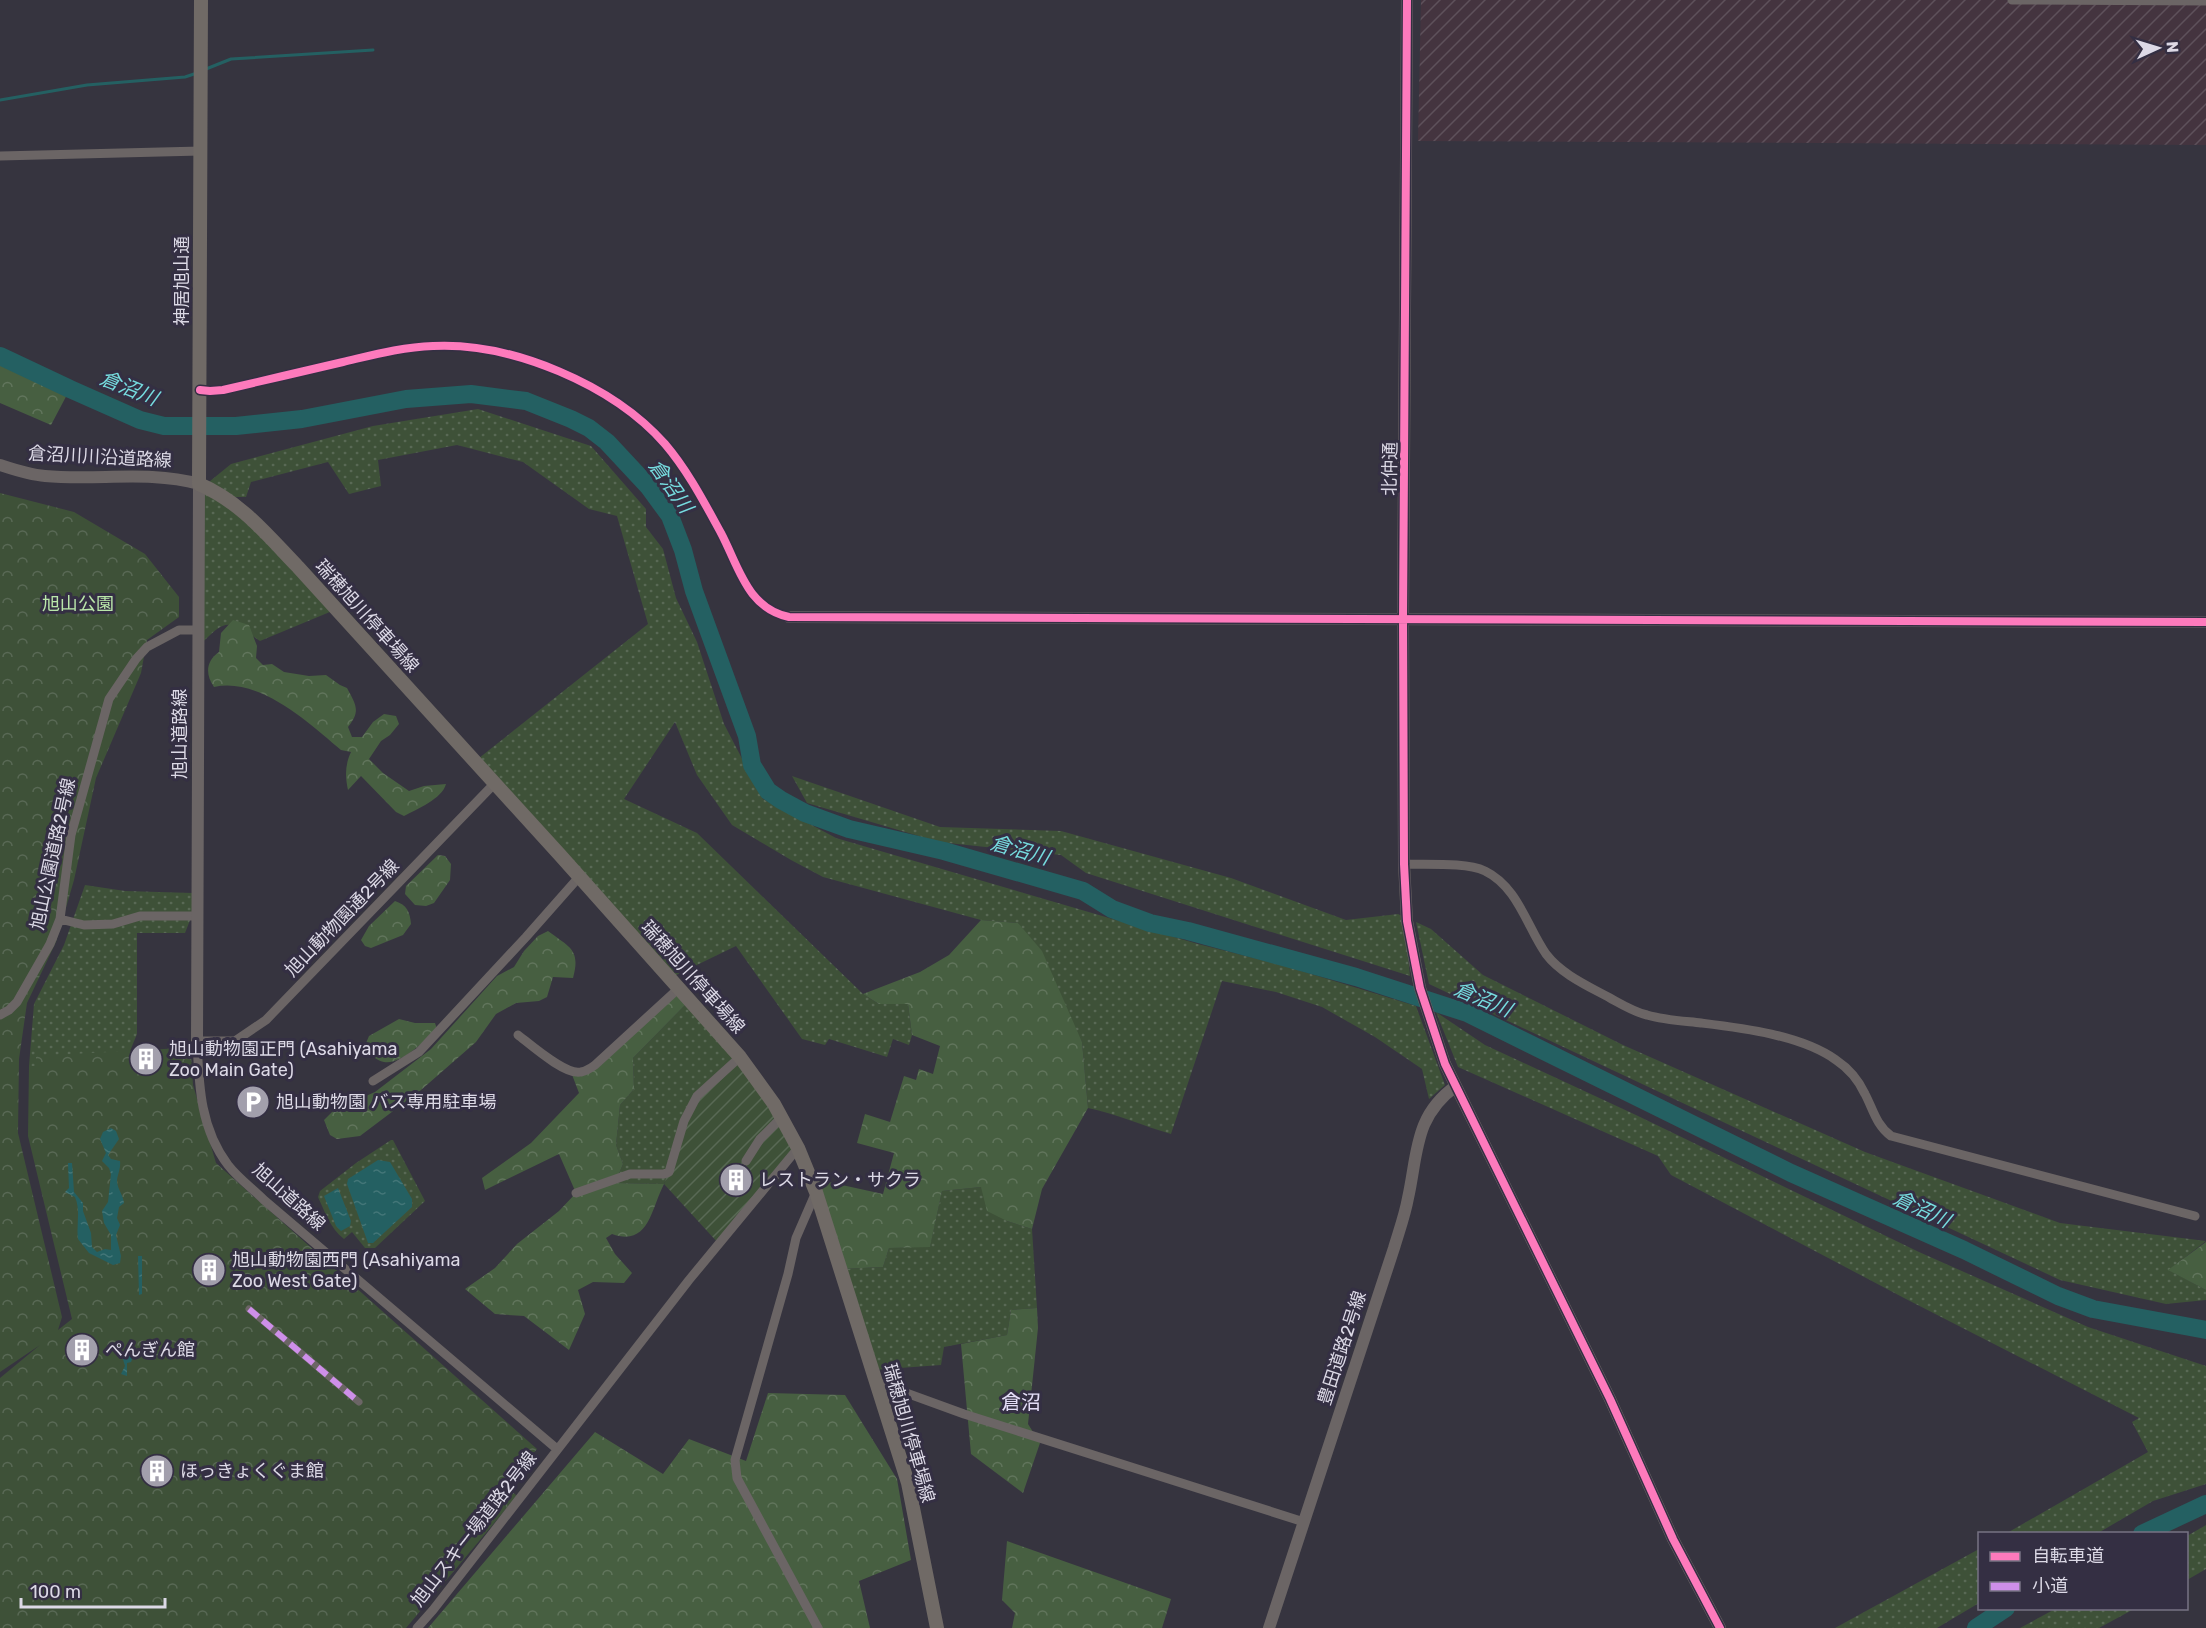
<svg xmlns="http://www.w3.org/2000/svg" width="2206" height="1628" font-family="Rubik,'Noto Sans JP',sans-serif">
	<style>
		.industrial { fill: url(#industrial-furrows) }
		.grass { fill: url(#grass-dots) }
		.forest { fill: url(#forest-crowns) }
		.park { fill: url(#park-crowns) }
		.garden { fill: url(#garden-furrows) }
		.water { fill: url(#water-ripples) }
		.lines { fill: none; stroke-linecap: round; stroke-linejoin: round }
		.stream { stroke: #246062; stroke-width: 3 }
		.river { stroke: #246062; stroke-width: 18 }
		.pedestrian { stroke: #6b6565; stroke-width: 7 }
		.minor { stroke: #6b6565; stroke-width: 9 }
		.tertiary { stroke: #6b6565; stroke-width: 12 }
		.secondary { stroke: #706a66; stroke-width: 14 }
		.quiet { stroke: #ce8fe9; stroke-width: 6; stroke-dasharray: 12 6; stroke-linecap: butt }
		.cycleway-casing { stroke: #342f43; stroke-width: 11 }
		.cycleway { stroke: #fd7abc; stroke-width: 8 }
		.labels { text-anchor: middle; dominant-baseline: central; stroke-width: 6; stroke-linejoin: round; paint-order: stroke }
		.street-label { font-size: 18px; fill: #dcd9e6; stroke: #342f43 }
		.park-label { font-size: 18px; fill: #bae7aa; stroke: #342f43 }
		.poi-label { font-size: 18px; fill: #dcd9e6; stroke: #342f43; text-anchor: start }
		.water-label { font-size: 20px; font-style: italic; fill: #76dcdf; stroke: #342f43 }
		.neighbourhood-label { font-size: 20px; fill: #e3ddf6; stroke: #342f43 }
	</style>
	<defs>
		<pattern id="industrial-furrows" width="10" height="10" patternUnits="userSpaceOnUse" patternTransform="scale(1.5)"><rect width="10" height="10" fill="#44343f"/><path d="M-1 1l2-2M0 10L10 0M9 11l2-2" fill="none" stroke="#5e515b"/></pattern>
		<pattern id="grass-dots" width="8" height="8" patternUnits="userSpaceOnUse" patternTransform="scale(1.5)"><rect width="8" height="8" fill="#3e5138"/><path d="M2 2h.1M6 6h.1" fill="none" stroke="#596955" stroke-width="1.8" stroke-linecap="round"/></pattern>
		<pattern id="forest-crowns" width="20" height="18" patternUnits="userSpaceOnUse" patternTransform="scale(1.5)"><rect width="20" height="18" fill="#475f41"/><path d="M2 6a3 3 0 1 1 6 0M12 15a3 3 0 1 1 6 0" fill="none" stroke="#61755c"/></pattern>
		<pattern id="park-crowns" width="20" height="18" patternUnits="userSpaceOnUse" patternTransform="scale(1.5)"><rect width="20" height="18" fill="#3e5138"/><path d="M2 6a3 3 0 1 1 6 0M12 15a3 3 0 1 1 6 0" fill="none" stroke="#596955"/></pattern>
		<pattern id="garden-furrows" width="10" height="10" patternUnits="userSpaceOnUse" patternTransform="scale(1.5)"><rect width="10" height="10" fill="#3e5138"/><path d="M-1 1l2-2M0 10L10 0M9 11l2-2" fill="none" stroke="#596955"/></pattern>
		<pattern id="water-ripples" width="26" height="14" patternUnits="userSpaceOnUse" patternTransform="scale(1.5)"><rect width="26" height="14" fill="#246062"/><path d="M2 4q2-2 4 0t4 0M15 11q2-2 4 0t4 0" fill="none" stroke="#437678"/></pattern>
	</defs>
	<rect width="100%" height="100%" fill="#36343f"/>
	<path class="industrial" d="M1421 0H2206V145L1418 141Z"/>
	<path class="grass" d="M478 409 591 446 646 509V527L663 549 676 598 697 642 724 724 763 799 836 838 1198 944 1282 965 1416 1006 1445 1085 1429 1099 1422 1069 1375 1037 1322 1007 1276 992 1222 981 1171 1134C1143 1126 1117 1114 1088 1108L1082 1042 1018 923 981 920 823 877 791 860 732 825 697 775 675 722 624 799 697 833 863 994 879 1004H908L912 1035 909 1045 893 1039 887 1057 829 1039 825 1045 802 1039 736 946 670 978 474 762 648 624 617 516 589 509 523 462 457 445 378 460 381 486 349 494 328 462 251 482 246 497H227L337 609 260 641C228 620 227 617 199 646L204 486 231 464 373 426Z
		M792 776 940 827 1061 831 1231 878 1346 920 1398 914 1404 917 1410 976 1086 873 1061 855 939 842 807 803Z
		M85 885 125 891 193 893 194 910 185 933H137V1034L128 1056 119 1067 29 1066 34 1004 64 945Z
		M1416 922 1431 929 1483 975 1623 1045 1865 1152 2060 1223 2206 1241 2169 1270 2206 1290V1300L2166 1304 2060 1280 1429 984Z
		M690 1000 740 1057 669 1172 664 1184 615 1183 623 1164 616 1145 620 1105 634 1089 633 1058Z
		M1436 1012 1485 1045 1636 1115 1919 1252 2088 1327 2206 1366V1484L2153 1501 2098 1533H2007L2148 1452 2132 1422 2139 1418 1904 1298 1671 1175 1658 1156 1458 1067Z
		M391 1140H393L425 1201 375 1248H365L352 1232 344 1239C330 1228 325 1212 318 1197L320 1191 356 1163Z
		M981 1187 1007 1221 1032 1229 1037 1308 1011 1310 1007 1335 944 1347 941 1365 872 1370 841 1269 883 1267 889 1248 930 1246 942 1191Z
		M2206 1525V1569L2187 1580V1536Z
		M1979 1549V1603L1937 1628H1835Z
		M2055 1609 2056 1608 2134 1609 2099 1628H2020Z"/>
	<path class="forest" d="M0 356 70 389 51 425 0 403Z
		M233 620 249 625 257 646 256 658 263 665 272 664 284 672 309 676 326 675 340 685 347 688C356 705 361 711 348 727L352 737H362L373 722 384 714 396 716 399 724 390 735 381 741 369 759 383 773 409 791 424 786 446 784C442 799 417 809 404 816L396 812 361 776 348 790C345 776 345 765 351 752L341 750C309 723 260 677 214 687 205 674 206 661 219 652L221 633Z
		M438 855 445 856 451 864 450 880 434 903 426 906 415 905 405 894 406 886Z
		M395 901C407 905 410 912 411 924L403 935 371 948 365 946 361 940 369 926Z
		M981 920 1018 923 1042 951 1082 1042 1088 1108 1042 1189 1032 1229 1007 1221 987 1211 981 1187 942 1191 930 1247 889 1248 883 1267 841 1269 810 1178 883 1194 894 1153 857 1143 865 1114 890 1122 904 1076 916 1080 919 1069 933 1074 940 1046 912 1035 908 1004H879L863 994 920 972 949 955Z
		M548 931C569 947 581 949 573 978L553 977 547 997 539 1001 516 1003 496 1014 476 1042 421 1090 360 1136 337 1139 330 1135 324 1120 334 1110 375 1092 431 1049 497 976 514 967 524 951 538 936Z
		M679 988 690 1000 633 1058 634 1089 620 1105 616 1145 623 1164 615 1183 664 1184C651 1209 649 1247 612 1234L606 1238 615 1254 632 1273 624 1283 593 1282 578 1290 585 1314 569 1350 524 1316 495 1314 465 1289 495 1268 517 1244 559 1211 576 1193 559 1154 485 1190 482 1178 531 1143 579 1093 571 1072 580 1073Z
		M399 1019 415 1023H435L437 1029C426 1039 402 1065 384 1062 376 1061 370 1053 364 1048L369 1036Z
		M2206 1242V1290L2168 1270Z
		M1037 1308 1038 1328 1028 1424 1040 1443 1023 1493 971 1454 961 1344 1007 1335 1011 1310Z
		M768 1393 845 1395 897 1479 911 1560 859 1581 870 1628H428L595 1432 663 1474 689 1439 746 1461Z
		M1007 1541 1171 1599 1162 1628H1012L1015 1613 1002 1600Z"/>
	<path class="park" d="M0 493 74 512 145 554 179 597V617L147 640 141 673 96 778 74 880 56 942 27 1003 19 1059 18 1133 62 1317 58 1330 72 1319 28 1136 29 1066H36V1056L182 1048 184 1055 191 1056 193 1085 216 1163 537 1449 507 1487 517 1496 406 1628H0V1378L40 1345 0 1372Z"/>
	<path class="garden" d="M740 1057 798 1148 719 1244 664 1184 697 1096Z"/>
	<path class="water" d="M111 1128 116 1131 119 1139 108 1155 111 1159 120 1161C121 1169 117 1175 117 1182 118 1190 123 1195 124 1203L119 1207 117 1218 120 1225 116 1235 121 1256 120 1263 113 1265 89 1253 78 1239C76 1225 81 1211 75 1197L65 1192 69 1188 68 1163H72L74 1192 83 1203V1211L91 1233 92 1247 97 1252 105 1249 111 1250V1235L104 1223 102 1211 108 1202 111 1174 109 1168 102 1161 106 1153 100 1139 103 1132Z
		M378 1160 390 1162 412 1199V1207L373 1243H368L347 1184 348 1179Z
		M338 1188 351 1221 350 1226 341 1231 336 1226 324 1196Z
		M138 1256H142V1294L139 1295Z
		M129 1350 131 1351 133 1357 131 1362 127 1363V1376L121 1374 125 1366 122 1356Z"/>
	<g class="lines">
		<path class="stream" d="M206 69 231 59 373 50
			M0 100 87 85 185 77 197 73"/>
		<path class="river" d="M0 356 70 389 140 420 164 426H236L302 419 406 399 471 394 526 401 571 419 589 428 607 442 648 486 670 516 683 550 694 591 747 736 752 765 768 791 781 800 805 813 849 829 944 851 1083 891 1112 909 1150 923 1188 931 1356 977 1467 1013 1791 1173 1964 1250 2058 1296 2093 1309 2206 1330
			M2142 1534 2206 1504
			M1976 1628 2006 1608"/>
		<path class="pedestrian" d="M249 1309 359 1402"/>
		<path class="minor" d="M2012 0 2206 1
			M0 156 201 151
			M200 390 210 391 223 390C263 381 303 371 343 362 373 355 402 347 433 346 512 342 613 385 665 444 688 471 704 502 721 533 739 567 747 608 789 617
			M494 784 266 1020 235 1041H197C199 1085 200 1128 228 1165 238 1178 253 1189 264 1200L557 1449
			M1404 864C1427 865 1465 862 1485 871 1518 887 1527 927 1546 954 1561 974 1588 986 1610 998 1621 1004 1634 1012 1647 1015 1664 1020 1683 1021 1701 1023 1742 1028 1801 1035 1836 1060 1848 1068 1859 1081 1865 1094 1873 1109 1876 1125 1891 1136L2195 1216
			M60 919 84 925 113 924 140 916H198
			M0 1015 9 1010 17 1002 50 944 60 919 71 835 109 699 136 659 147 647 179 630H199
			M518 1035C531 1045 566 1076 581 1072 586 1071 591 1068 595 1065L679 988
			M373 1081 419 1052 526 937 579 877
			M746 1161 760 1139 781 1118
			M816 1192 796 1238 788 1274 735 1460 737 1478 818 1628
			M576 1193 630 1174H664L669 1172 684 1121 697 1096 740 1057
			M876 1382 964 1414 1304 1522
			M417 1628 433 1610 689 1280 798 1148"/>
		<path class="tertiary" d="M1407 0 1403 619 1404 864 1407 921 1420 988 1445 1064 1610 1399 1673 1539 1720 1628
			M0 465C15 470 30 475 45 476 97 481 148 470 199 484L197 1041
			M789 617 2206 622
			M1269 1628 1394 1248C1399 1231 1405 1215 1408 1198 1418 1153 1414 1116 1456 1086"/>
		<path class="secondary" d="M201 0 199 484C241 502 267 535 298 567L560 855 740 1057 774 1104 798 1148 816 1192 908 1483 937 1628"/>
		<path class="quiet" d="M249 1309 359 1402"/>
		<g class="cycleway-casing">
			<path id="cycleway" d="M1407 0 1403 619 1404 864 1407 921 1420 988 1445 1064 1610 1399 1673 1539 1720 1628
				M200 390 210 391 223 390C263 381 303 371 343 362 373 355 402 347 433 346 512 342 613 385 665 444 688 471 704 502 721 533 739 567 747 608 789 617L2206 622"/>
		</g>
		<use href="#cycleway" class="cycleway"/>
	</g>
	<defs>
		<g id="building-disc" transform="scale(1.725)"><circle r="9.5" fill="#a29fac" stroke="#342f43"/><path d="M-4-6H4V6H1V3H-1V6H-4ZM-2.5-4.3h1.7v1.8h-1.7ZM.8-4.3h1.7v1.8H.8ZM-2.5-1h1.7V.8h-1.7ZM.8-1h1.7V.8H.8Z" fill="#fff"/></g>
		<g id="parking-disc" transform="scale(1.725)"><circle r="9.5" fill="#a29fac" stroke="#342f43"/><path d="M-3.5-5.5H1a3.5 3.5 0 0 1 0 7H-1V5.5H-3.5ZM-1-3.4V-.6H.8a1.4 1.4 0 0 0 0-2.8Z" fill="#fff"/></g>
	</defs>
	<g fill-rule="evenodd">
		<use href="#building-disc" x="146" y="1059"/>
		<use href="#parking-disc" x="253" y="1102"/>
		<use href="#building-disc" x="736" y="1180"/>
		<use href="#building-disc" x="209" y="1270"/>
		<use href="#building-disc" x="82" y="1350"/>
		<use href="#building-disc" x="157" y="1471"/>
	</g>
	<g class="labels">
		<g class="street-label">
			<text transform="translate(182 281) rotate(-90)">神居旭山通</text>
			<text transform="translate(100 457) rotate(3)">倉沼川川沿道路線</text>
			<text transform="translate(1390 469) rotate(-89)">北仲通</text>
			<text transform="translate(367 616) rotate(48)">瑞穂旭川停車場線</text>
			<text transform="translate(180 734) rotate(-90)">旭山道路線</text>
			<text transform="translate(53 854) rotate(-78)">旭山公園道路2号線</text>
			<text transform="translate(342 918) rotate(-46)">旭山動物園通2号線</text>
			<text transform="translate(693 977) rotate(48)">瑞穂旭川停車場線</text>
			<text transform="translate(289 1197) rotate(42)">旭山道路線</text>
			<text transform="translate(1342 1348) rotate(-72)">豊田道路2号線</text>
			<text transform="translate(909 1433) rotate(74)">瑞穂旭川停車場線</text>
			<text transform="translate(474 1529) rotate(-52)">旭山スキー場道路2号線</text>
		</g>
		<g class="park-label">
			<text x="78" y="604">旭山公園</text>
		</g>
		<g class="poi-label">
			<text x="169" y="1049">旭山動物園正門 (Asahiyama<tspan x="169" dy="21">Zoo Main Gate)</tspan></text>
			<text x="276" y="1102">旭山動物園 バス専用駐車場</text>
			<text x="759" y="1180">レストラン・サクラ</text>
			<text x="232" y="1260">旭山動物園西門 (Asahiyama<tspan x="232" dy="21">Zoo West Gate)</tspan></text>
			<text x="105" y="1350">ぺんぎん館</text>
			<text x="180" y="1471">ほっきょくぐま館</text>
		</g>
		<g class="water-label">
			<text transform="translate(129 388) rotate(22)">倉沼川</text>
			<text transform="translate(671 486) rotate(55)">倉沼川</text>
			<text transform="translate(1020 850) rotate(16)">倉沼川</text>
			<text transform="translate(1483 999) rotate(23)">倉沼川</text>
			<text transform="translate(1922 1209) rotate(25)">倉沼川</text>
		</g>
		<g class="neighbourhood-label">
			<text x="1021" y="1402">倉沼</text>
		</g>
	</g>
	<rect x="1978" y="1532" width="210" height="78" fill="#342f43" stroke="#777384" stroke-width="1.5"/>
	<rect x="1990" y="1552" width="30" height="9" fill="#fd7abc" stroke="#777384" stroke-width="1.5"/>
	<text x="2032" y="1562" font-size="18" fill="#dcd9e6">自転車道</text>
	<rect x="1990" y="1582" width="30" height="9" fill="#ce8fe9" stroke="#777384" stroke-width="1.5"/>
	<text x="2032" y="1592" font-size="18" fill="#dcd9e6">小道</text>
	<g transform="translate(2158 48) rotate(86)" stroke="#342f43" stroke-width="4.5" paint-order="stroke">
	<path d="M0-4.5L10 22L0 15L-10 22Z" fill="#dcd9e6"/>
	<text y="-9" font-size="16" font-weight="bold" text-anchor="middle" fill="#dcd9e6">N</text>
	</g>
	<path d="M21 1598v9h144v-9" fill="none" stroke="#dcd9e6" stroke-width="3"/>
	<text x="30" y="1598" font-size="18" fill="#dcd9e6" stroke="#342f43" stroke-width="4.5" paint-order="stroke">100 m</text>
</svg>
